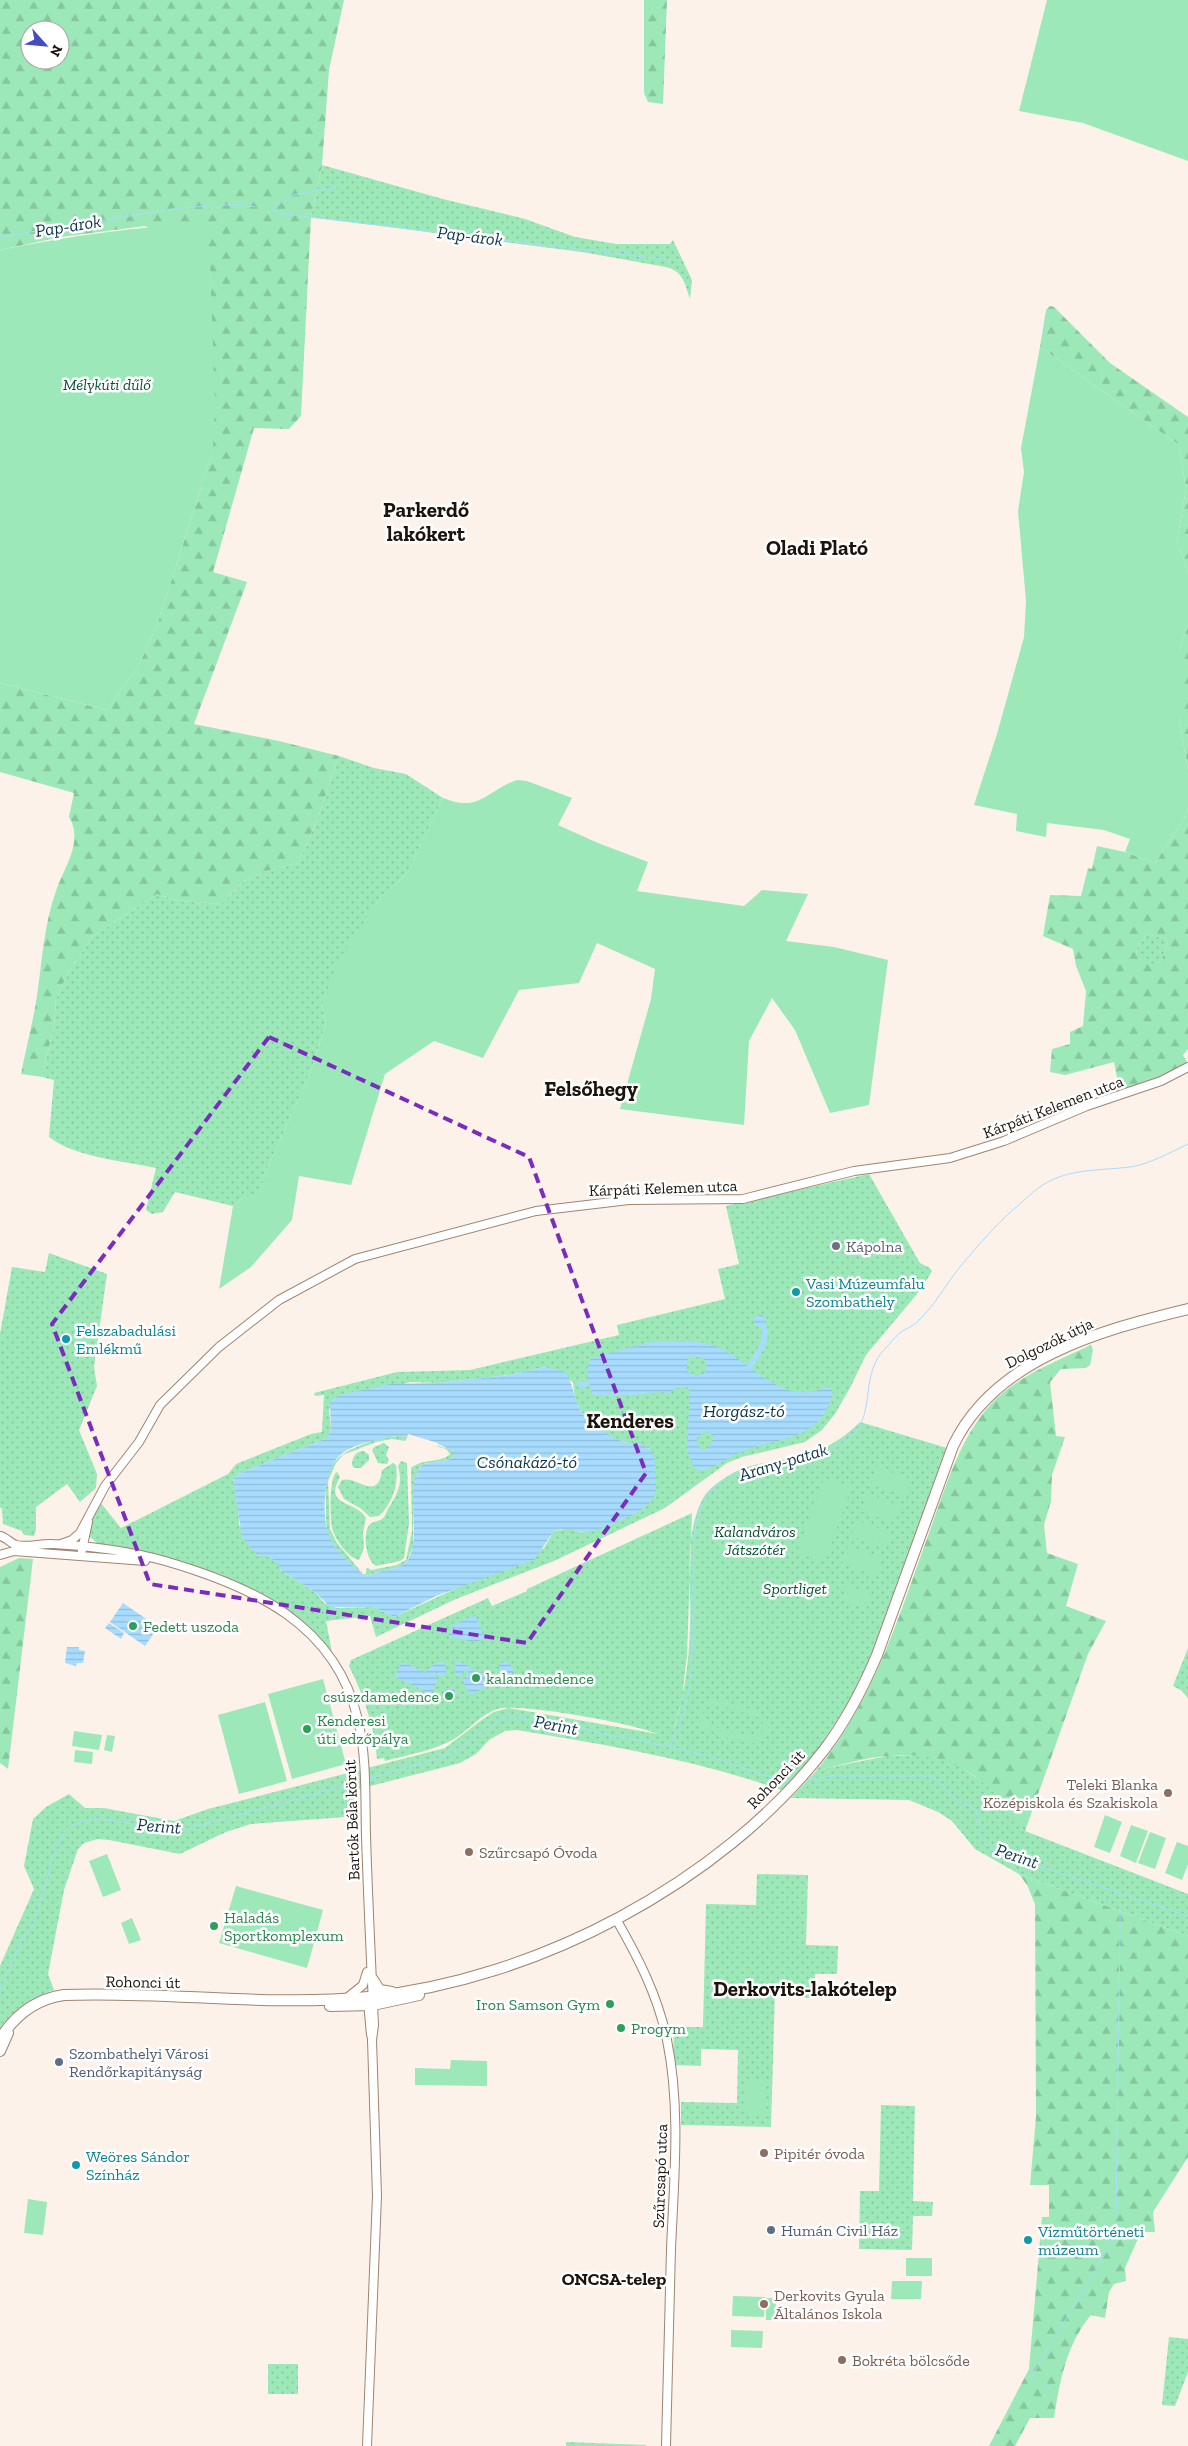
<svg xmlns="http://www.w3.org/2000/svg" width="1188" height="2446" font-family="'Zilla Slab',serif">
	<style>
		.grass { fill: url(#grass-dots); fill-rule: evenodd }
		.forest { fill: url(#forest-firs); fill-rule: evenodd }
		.garden { fill: #9ce8b8; fill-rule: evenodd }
		.water { fill: url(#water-rules); fill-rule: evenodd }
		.pier { fill: #fdf2e9 }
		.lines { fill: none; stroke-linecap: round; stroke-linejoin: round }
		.stream { stroke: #a8dcff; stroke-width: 1 }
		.canal { stroke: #a8dcff; stroke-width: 5.5 }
		.minor-casing { stroke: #9e8571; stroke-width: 10 }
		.major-casing { stroke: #9e8571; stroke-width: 12 }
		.minor { stroke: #fff; stroke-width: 8 }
		.major { stroke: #fff; stroke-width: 10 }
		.marked { fill: none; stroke: #7b2cbf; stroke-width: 4; stroke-dasharray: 10 6; stroke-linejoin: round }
		.worship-dot { fill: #6b7280; stroke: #fff; stroke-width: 2 }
		.culture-dot { fill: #0f9aa8; stroke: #fff; stroke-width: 2 }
		.leisure-dot { fill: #2e9e5b; stroke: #fff; stroke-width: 2 }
		.education-dot { fill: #8d6e63; stroke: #fff; stroke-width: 2 }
		.service-dot { fill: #5c6f8a; stroke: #fff; stroke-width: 2 }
		.labels { text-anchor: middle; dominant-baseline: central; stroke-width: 5; stroke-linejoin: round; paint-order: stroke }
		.park-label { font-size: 16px; font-style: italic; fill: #06522f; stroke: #fff }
		.street-label { font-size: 16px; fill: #1c130b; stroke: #fff }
		.worship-label { font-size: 16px; fill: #5b616d; stroke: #fff; text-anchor: start }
		.culture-label { font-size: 16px; fill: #0d838f; stroke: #fff; text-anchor: start }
		.leisure-label { font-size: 16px; fill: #27864d; stroke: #fff; text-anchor: start }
		.education-label { font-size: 16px; fill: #785e54; stroke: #fff; text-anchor: start }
		.service-label { font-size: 16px; fill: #4e5e75; stroke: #fff; text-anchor: start }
		.water-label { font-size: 18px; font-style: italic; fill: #0a354b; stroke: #fff }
		.neighbourhood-label { font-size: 18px; font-weight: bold; fill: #1c130b; stroke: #fff }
		.district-label { font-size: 21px; font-weight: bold; fill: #1c130b; stroke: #fff }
	</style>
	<defs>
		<pattern id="grass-dots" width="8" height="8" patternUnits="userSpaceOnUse" patternTransform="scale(1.25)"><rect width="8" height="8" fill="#9ce8b8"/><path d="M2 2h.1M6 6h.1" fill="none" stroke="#86c69d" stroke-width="1.8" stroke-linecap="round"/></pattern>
		<pattern id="forest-firs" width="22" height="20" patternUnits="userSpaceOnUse" patternTransform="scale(1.25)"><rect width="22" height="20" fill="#9ce8b8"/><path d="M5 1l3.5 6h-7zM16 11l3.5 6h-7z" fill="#86c69d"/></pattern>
		<pattern id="water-rules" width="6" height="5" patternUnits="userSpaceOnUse" patternTransform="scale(1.25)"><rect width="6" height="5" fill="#a8dcff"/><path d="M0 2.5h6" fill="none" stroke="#90bcd9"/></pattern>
	</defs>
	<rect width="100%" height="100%" fill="#fdf2e9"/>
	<path class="grass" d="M322 165 443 199 525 219 575 237 616 244H670L673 240 692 280 690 299C685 284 683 271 666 267L582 252 311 217Z
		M339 756 374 768 406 774 443 798 408 872 377 902 322 1004 326 1023 311 1071 268 1167 258 1196 243 1198 233 1206 175 1192 163 1212 152 1214 146 1210 156 1168C124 1161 74 1157 49 1137L54 1080 42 1077 54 1026 56 999 68 973 93 936 157 894 179 901 221 904 244 881 266 871 298 863 317 820Z
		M1147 934 1166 939 1168 942 1162 959 1157 964H1145L1136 955 1137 948Z
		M869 1174 920 1263 930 1268 932 1271 922 1288 866 1355 850 1388 835 1414 822 1430 805 1442 742 1457 727 1463 665 1508 554 1561 456 1599 376 1637 370 1616 326 1621 332 1652 299 1619 284 1608 233 1581 98 1544 90 1537 92 1519 100 1502 121 1528 228 1474 236 1464 311 1434 322 1432 324 1395 315 1396 314 1393 397 1372 470 1370 619 1335 617 1325 725 1299 718 1269 739 1264 726 1206ZM545 1367 573 1382C574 1391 575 1401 580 1409 588 1424 608 1437 624 1442 634 1445 641 1444 650 1449L583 1533 570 1528 554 1531 544 1548 394 1617 374 1607 337 1608 324 1603 315 1592 280 1570 279 1563 267 1556 239 1525 238 1503 233 1480 238 1474 327 1438 331 1429 329 1409 410 1382 438 1383 510 1375Z
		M49 1253 107 1274 94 1367 97 1386 79 1430 97 1474 96 1488 80 1502 67 1484 36 1507V1530L34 1536 24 1535 22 1531 3 1524 2 1508H0V1334L12 1267 45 1272Z
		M860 1422 947 1448 863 1681 809 1763 784 1791C698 1760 607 1745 517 1730L505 1731 489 1740 476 1754 460 1763 359 1789V1816L251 1824 226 1832 180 1854 109 1840 98 1839 84 1843 78 1849 64 1890 48 1974 54 1990C31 1998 15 2008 0 2028V1966L34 1889 24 1866 33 1819 46 1807 69 1794 85 1808H104L174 1821 208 1809 445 1748 483 1719 494 1712 509 1708 658 1734C637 1724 518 1702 497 1709 480 1715 469 1730 454 1739 433 1751 407 1755 385 1761L384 1758 377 1759C374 1726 364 1696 349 1666L351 1660 488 1598 492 1606 527 1591V1589L692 1513 687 1655 682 1699 672 1737C683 1701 689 1666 690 1628 692 1588 683 1538 702 1500 708 1488 721 1480 733 1473 755 1462 779 1461 802 1456 825 1450 844 1438 860 1422Z
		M402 1436 449 1449 453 1452V1457L448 1460 423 1464 419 1468 414 1483 413 1546 407 1562 398 1567 365 1576C351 1565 337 1552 329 1536 325 1527 326 1514 326 1505 324 1472 329 1458 361 1445 373 1440 388 1436 402 1436ZM407 1438 446 1449 450 1454C442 1463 423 1458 411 1468L412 1531 406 1560 397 1565 371 1570 368 1568 366 1569V1574H363L337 1543 330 1529 328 1481 336 1463 343 1455 376 1442 392 1439 405 1441Z
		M384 1443 389 1447 386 1455 389 1460 387 1464 378 1463 372 1450 374 1447Z
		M364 1451 369 1455V1460L361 1468H354L352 1465C352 1457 356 1451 364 1451Z
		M401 1461 407 1463 409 1524 404 1558 400 1561 376 1566C366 1561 363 1536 368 1527 371 1521 377 1522 382 1519 385 1517 386 1513 388 1509 398 1493 403 1484 398 1466Z
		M393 1463 396 1465C399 1483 393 1503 379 1516L370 1517 360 1508 344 1499 338 1487 342 1480C357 1475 378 1503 382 1470Z
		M337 1472 340 1477C323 1507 356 1500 366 1518L363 1533 364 1548 359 1560C348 1558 335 1539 332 1528 330 1518 329 1476 337 1472Z
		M1188 1648V1698L1182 1691 1173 1686Z
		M923 1755 952 1761 983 1782 1008 1806 1025 1831 1188 1894V1936L1019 1874 975 1849 952 1821 938 1812 909 1800 791 1798 817 1770 887 1756Z
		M757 1874 808 1875 806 1945 838 1946 837 1974H815L814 1998 795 1997V1993L775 1991 771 2127 681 2125V2102L737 2103 738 2050 701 2049V2066L673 2065 674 2027H703L706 1904 756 1905Z
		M881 2105 915 2106 913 2201 933 2202 932 2216H913L912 2250 859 2249 860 2191H879Z
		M1169 2337 1188 2339V2372L1175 2406 1162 2405Z
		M268 2364H298V2394H268Z
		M566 2442 646 2445V2446H566Z"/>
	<path class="forest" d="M0 0H344L329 70 322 165 311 217 301 416 289 429 254 428 213 572 247 582 194 724 279 741 339 756 317 820 298 863 266 871 244 881 221 904 179 901 157 894 93 936 68 973 56 999 54 1026 42 1077 21 1074C26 1048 33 1022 37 996 42 962 44 924 56 891 64 867 84 842 69 817L74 793 0 772V683L107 710 139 665 157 625 213 450 210 264 145 226 61 237 0 250ZM30 30H60V60H30Z
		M644 0H667L663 104 648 102 644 93Z
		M1050 306 1054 307 1110 363 1188 417V572L1177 541 1186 489 1179 445 1040 347 1046 310Z
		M1188 625V770L1179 718V650Z
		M1188 808V1049L1183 1055 1188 1064 1161 1078 1120 1093 1114 1062 1065 1075 1050 1072 1052 1049 1070 1044V1032L1083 1026 1086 991 1076 966 1073 949 1043 936 1050 895 1081 896 1088 868 1092 869 1097 846 1125 852 1155 863 1182 822ZM1147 934 1166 939 1168 942 1162 959 1157 964H1145L1136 955 1137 948Z
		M1091 1345 1093 1350 1090 1365 1086 1368 1061 1369 1050 1382 1056 1436 1065 1437 1052 1475 1051 1501 1044 1525 1047 1553 1078 1564 1066 1606 1106 1621 1088 1654 1025 1831C989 1779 955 1750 889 1756 865 1757 840 1766 817 1770 875 1698 898 1618 929 1533 945 1489 959 1439 991 1404 1017 1376 1057 1361 1091 1345Z
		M19 1558 33 1559 8 1769 0 1763V1567Z
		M1019 1874 1188 1936V2157L1153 2212 1155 2232H1141L1125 2268 1126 2281 1114 2284 1109 2292 1105 2318 1091 2315C1066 2345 1060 2381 1054 2418H1030L1015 2446H989L1029 2369 1042 2217H1049V2185H1030L1036 2117 1035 1904 1027 1885Z"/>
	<path class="garden" d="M1047 0H1188V161L1083 123 1019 111Z
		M206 223 210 264 215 403 213 450 157 625 139 665 107 710 0 683V250C69 236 137 227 206 223Z
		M1040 347 1179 445 1186 489 1177 541 1188 572V625L1179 650V718L1188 770V808L1182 822 1155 863 1125 852 1130 839 1104 830 1047 823 1046 837 1016 831 1017 814 974 805 997 734 1024 637 1026 601 1018 511 1024 472 1021 448Z
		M517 780 527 781 572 798 558 825 598 843 648 862 637 891 744 906 762 890 808 894 786 941 834 947 888 960 869 1105 830 1113 795 1030 772 998 749 1041 744 1125 620 1109 651 999 655 969 597 943 579 983 519 990 483 1058 434 1041 385 1074 351 1185 299 1176 292 1220 251 1267 219 1289 233 1206 243 1198 258 1195 268 1167 311 1071 326 1023 322 1004 339 960 377 902 408 872 443 798C481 813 485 791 517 780Z
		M877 1467 911 1479 905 1496 871 1484Z
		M824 1478 851 1488 825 1562 797 1552Z
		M867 1494 901 1506 895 1523 860 1511Z
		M856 1520 891 1532 885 1548 851 1536Z
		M848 1546 882 1558 876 1575 842 1564Z
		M847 1586 871 1594 866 1609 842 1601Z
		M323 1679 346 1764 292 1779 268 1694Z
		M715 1699 761 1712 769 1722 767 1736C763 1740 759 1743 753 1743 739 1743 704 1732 698 1720L699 1708 708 1700ZM715 1704 761 1718 764 1726 762 1734 753 1738 706 1724C699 1714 704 1705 715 1704Z
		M265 1702 287 1781 239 1794 218 1715Z
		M74 1731 102 1735 99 1750 72 1746Z
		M107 1735 115 1736 112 1752 104 1750Z
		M75 1750 93 1752 92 1764 74 1762Z
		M1105 1815 1122 1822 1110 1853 1094 1847Z
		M1131 1825 1148 1831 1136 1863 1120 1856Z
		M1150 1832 1166 1838 1155 1869 1138 1863Z
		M1177 1842 1188 1846V1864L1182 1880 1165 1873Z
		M107 1854 121 1890 103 1897 89 1861Z
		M236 1886 323 1910 307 1968 219 1943Z
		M132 1918 141 1940 129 1944 121 1923Z
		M451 2060 487 2061V2086L415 2085V2068L450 2069Z
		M745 2079 764 2080V2115L745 2114Z
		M28 2199 47 2202 43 2235 24 2233Z
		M906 2258H932V2276H906Z
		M892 2281H922L921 2299H891Z
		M733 2296 765 2297 764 2317 732 2316Z
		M766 2298H776L775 2320H766Z
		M731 2330 763 2331 762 2348 731 2347Z"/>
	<path class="water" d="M754 1321a6 6 0 1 1 12 0a6 6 0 1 1-12 0Z
		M654 1341C671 1342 692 1340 709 1344 738 1352 757 1379 786 1389 794 1393 807 1393 816 1391 822 1389 824 1386 831 1388L833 1392C822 1443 777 1436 739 1453 727 1458 715 1468 701 1471L694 1468 687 1451 690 1391 687 1387 677 1388 670 1393 659 1392 636 1395 597 1396 592 1394C589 1383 584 1367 592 1358ZM691 1356 703 1358 707 1363 705 1373 697 1376 687 1371V1360ZM706 1431 714 1436 709 1448 702 1450 697 1443V1438Z
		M545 1367 565 1372C575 1386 574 1404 585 1417 595 1427 611 1437 624 1442 632 1444 642 1442 649 1449 655 1454 655 1463 655 1471 656 1477 657 1487 655 1494 649 1513 609 1525 591 1532 576 1534 570 1525 554 1531L534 1560 436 1596 394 1617 374 1607H330L315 1592 280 1570 278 1563 267 1556H258L242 1537 233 1480 238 1474 327 1438 331 1429 330 1402 339 1395 391 1384 438 1383 510 1375ZM396 1436C413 1437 439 1441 453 1452V1457L448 1460 423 1464C402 1483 424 1535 407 1562L398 1567 365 1576C351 1564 336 1552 329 1535 321 1518 324 1471 338 1457 352 1443 377 1440 396 1436Z
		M123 1603 158 1627 145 1646 110 1622Z
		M475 1615 485 1639 474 1642 448 1636 453 1625Z
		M109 1623 124 1633 121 1639 105 1628Z
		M67 1647H79V1650L85 1651 83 1663H77L76 1666 65 1663Z
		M444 1661 446 1674 440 1677 433 1671 438 1679 431 1694 395 1677 402 1662 425 1672 435 1664Z
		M456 1661 467 1665 475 1672 486 1673 489 1679 484 1688 470 1695 462 1679 468 1675 469 1672 464 1670 461 1677 455 1675Z
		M506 1661 513 1668 512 1673 504 1677 498 1665Z
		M444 1694a6 6 0 1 1 12 0a6 6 0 1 1-12 0Z"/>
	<path class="pier" d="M408 1434 438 1443 437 1447 407 1438Z"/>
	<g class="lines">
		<path class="stream" d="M273 209 293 195 339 187
			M272 210 284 214 669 260
			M0 237 179 208 240 204 255 207
			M670 1747C698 1696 692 1631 693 1575 693 1552 692 1526 703 1504 731 1451 804 1472 846 1441 878 1417 859 1380 882 1352 889 1345 896 1335 904 1330 910 1327 915 1325 919 1320 935 1305 946 1284 960 1267 979 1244 999 1221 1022 1202 1033 1192 1044 1182 1059 1177 1081 1169 1106 1170 1130 1167 1150 1164 1169 1153 1188 1144
			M368 1779 449 1755 502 1719 514 1717 583 1728 613 1737H623L670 1747 713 1757 760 1774 790 1781
			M804 1780 831 1776H930L943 1785 951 1796 976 1810 980 1826 979 1837 986 1845 1007 1855 1188 1916
			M1120 1928V1908
			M0 1990 22 1940 35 1921 55 1851 64 1832 70 1826 95 1818 179 1831 362 1781
			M1116 2219 1120 1933
			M1035 2380 1032 2376 1108 2249 1115 2227
			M1043 2384 1051 2389"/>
		<path class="canal" d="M749 1368C756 1357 769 1340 764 1327
			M580 1385 586 1384"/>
		<g class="minor-casing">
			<path id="minor" d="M0 1536C6 1537 10 1543 16 1545 28 1548 41 1543 53 1544 91 1546 129 1551 165 1561 251 1586 336 1623 358 1720 367 1758 365 1798 366 1836 368 1899 371 1962 374 2025L372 2040 377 2196 367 2446
				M61 1544 72 1540 80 1533 105 1486 139 1442 160 1405 219 1347 279 1300 355 1259 536 1211 629 1200 743 1199 854 1171 950 1158 1004 1141 1087 1106 1161 1081 1188 1067
				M82 1550 88 1522
				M0 1555 14 1551 145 1561
				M616 1919C638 1957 658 1996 667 2040 681 2109 674 2179 671 2249 669 2314 668 2380 666 2446
				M373 1978 380 1989 392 1991
				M348 1997 363 1985 367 1972
				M368 2002 371 2035"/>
		</g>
		<g class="major-casing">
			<path id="major" d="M330 2006 373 2005 419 1995
				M0 2039C15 2015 36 1999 64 1995 165 1991 267 2007 368 1997 535 1980 720 1884 824 1750 846 1721 863 1688 877 1655L953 1446C994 1359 1101 1330 1188 1309
				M0 2051 8 2033"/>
		</g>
		<use href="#minor" class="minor"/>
		<use href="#major" class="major"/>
	</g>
	<path class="marked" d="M269 1037 529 1157 646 1473 527 1643 150 1584 52 1324Z"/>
	<circle class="worship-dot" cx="836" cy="1246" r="5"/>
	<g class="culture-dot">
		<circle cx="796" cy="1292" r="5"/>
		<circle cx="66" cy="1339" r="5"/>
		<circle cx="76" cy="2165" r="5"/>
		<circle cx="1028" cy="2240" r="5"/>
	</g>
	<g class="leisure-dot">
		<circle cx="133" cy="1626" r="5"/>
		<circle cx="476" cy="1678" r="5"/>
		<circle cx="449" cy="1696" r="5"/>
		<circle cx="307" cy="1729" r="5"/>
		<circle cx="214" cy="1926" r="5"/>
		<circle cx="610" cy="2004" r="5"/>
		<circle cx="621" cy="2028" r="5"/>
	</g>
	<g class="education-dot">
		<circle cx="1168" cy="1793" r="5"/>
		<circle cx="469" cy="1852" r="5"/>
		<circle cx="764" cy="2153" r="5"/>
		<circle cx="764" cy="2304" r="5"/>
		<circle cx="842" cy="2360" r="5"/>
	</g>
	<g class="service-dot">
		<circle cx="59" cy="2062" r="5"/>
		<circle cx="771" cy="2230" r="5"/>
	</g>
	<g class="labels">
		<g class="park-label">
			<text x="107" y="384">Mélykúti dűlő</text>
			<text x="755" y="1531">Kalandváros<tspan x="755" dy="18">Játszótér</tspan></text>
			<text x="795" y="1588">Sportliget</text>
		</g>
		<g class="street-label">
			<text transform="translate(1053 1107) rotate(-21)">Kárpáti Kelemen utca</text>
			<text transform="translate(663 1188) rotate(-2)">Kárpáti Kelemen utca</text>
			<text transform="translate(1049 1343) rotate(-26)">Dolgozók útja</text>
			<text transform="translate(776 1779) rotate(-46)">Rohonci út</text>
			<text transform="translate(352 1820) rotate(-92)">Bartók Béla körút</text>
			<text transform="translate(143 1982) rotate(1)">Rohonci út</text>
			<text transform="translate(660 2176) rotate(-88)">Szűrcsapó utca</text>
		</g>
		<g class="worship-label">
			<text x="846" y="1246">Kápolna</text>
		</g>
		<g class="culture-label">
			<text x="806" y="1283">Vasi Múzeumfalu<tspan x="806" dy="18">Szombathely</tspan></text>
			<text x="76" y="1330">Felszabadulási<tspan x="76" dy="18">Emlékmű</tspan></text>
			<text x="86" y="2156">Weöres Sándor<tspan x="86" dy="18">Színház</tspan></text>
			<text x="1038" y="2231">Vízműtörténeti<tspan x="1038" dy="18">múzeum</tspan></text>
		</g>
		<g class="leisure-label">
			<text x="143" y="1626">Fedett uszoda</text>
			<text x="486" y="1678">kalandmedence</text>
			<text x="439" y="1696" text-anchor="end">csúszdamedence</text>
			<text x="317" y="1720">Kenderesi<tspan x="317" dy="18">úti edzőpálya</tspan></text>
			<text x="224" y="1917">Haladás<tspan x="224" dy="18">Sportkomplexum</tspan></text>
			<text x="600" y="2004" text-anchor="end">Iron Samson Gym</text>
			<text x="631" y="2028">Progym</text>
		</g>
		<g class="education-label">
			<text x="1158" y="1784" text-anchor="end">Teleki Blanka<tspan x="1158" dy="18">Középiskola és Szakiskola</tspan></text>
			<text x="479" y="1852">Szűrcsapó Óvoda</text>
			<text x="774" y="2153">Pipitér óvoda</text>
			<text x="774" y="2295">Derkovits Gyula<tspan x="774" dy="18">Általános Iskola</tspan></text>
			<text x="852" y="2360">Bokréta bölcsőde</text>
		</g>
		<g class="service-label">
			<text x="69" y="2053">Szombathelyi Városi<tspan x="69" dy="18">Rendőrkapitányság</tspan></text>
			<text x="781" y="2230">Humán Civil Ház</text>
		</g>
		<g class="water-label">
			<text transform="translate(68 226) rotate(-9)">Pap-árok</text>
			<text transform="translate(470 236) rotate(7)">Pap-árok</text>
			<text x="744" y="1411">Horgász-tó</text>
			<text x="527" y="1462">Csónakázó-tó</text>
			<text transform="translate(783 1462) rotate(-17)">Arany-patak</text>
			<text transform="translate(556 1725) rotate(11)">Perint</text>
			<text transform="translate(159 1826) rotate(5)">Perint</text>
			<text transform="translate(1017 1856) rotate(19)">Perint</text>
		</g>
		<g class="neighbourhood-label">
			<text x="614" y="2279">ONCSA-telep</text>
		</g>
		<g class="district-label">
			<text x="426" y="509">Parkerdő<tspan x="426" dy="24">lakókert</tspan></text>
			<text x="817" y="547">Oladi Plató</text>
			<text x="591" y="1088">Felsőhegy</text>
			<text x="630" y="1420">Kenderes</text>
			<text x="805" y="1988">Derkovits-lakótelep</text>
		</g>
	</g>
	<g transform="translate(45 45) rotate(117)"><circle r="24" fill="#ffffff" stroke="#a4a19d"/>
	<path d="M0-4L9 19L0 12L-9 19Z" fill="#434cc0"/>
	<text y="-8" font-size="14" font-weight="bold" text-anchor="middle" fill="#1c130b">N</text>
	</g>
</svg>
